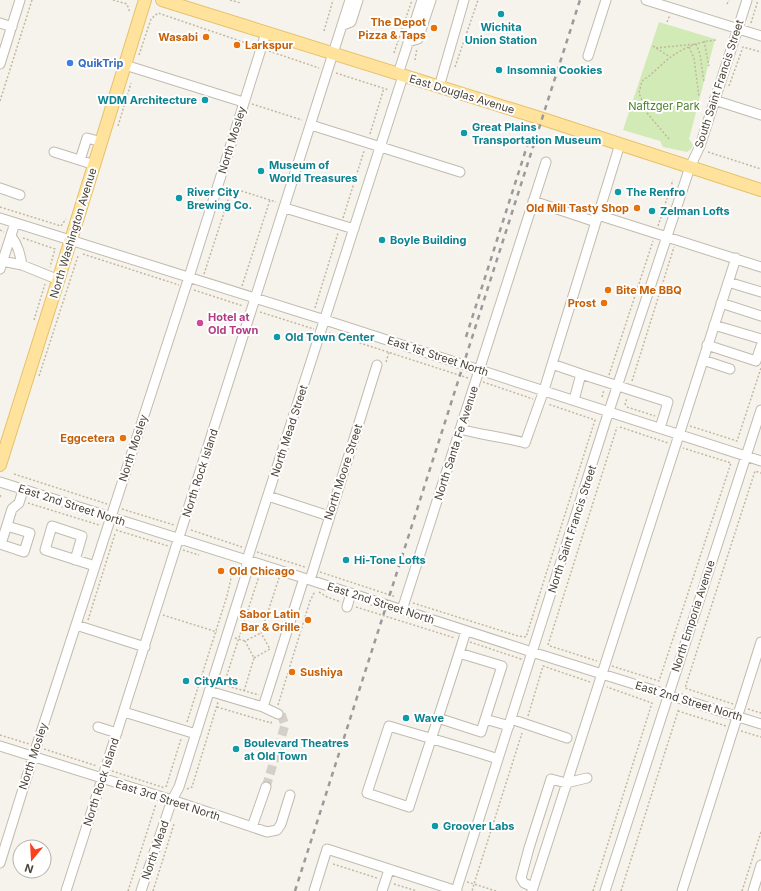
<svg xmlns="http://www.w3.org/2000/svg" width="761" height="891" font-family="Inter,sans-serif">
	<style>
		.green { fill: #d2eab5 }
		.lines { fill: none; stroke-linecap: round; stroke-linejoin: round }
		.minor-tunnel { stroke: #d4d0c8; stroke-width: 9; stroke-dasharray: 9 4.5; stroke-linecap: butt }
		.minor-casing { stroke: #c2bbae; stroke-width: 11 }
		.major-casing { stroke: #e6c16a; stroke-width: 14 }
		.path { stroke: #c4b79f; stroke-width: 1.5; stroke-dasharray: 2 2; stroke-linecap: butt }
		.minor { stroke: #fff; stroke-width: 9 }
		.major { stroke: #ffe39c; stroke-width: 12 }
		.rail { stroke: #9a9a9a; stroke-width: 2.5; stroke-dasharray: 5 5; stroke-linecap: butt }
		.culture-dot { fill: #0f9aa8; stroke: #fff; stroke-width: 1.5 }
		.food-dot { fill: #e8710a; stroke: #fff; stroke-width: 1.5 }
		.shop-dot { fill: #3f7fe0; stroke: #fff; stroke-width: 1.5 }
		.hotel-dot { fill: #d1479c; stroke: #fff; stroke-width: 1.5 }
		.labels { text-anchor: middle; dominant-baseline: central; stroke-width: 4; stroke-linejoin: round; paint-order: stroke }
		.food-label { font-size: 11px; font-weight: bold; fill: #c56008; stroke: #fff; text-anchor: end }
		.culture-label { font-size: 11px; font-weight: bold; fill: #0d838f; stroke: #fff; text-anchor: start }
		.shop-label { font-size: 11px; font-weight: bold; fill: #366cbe; stroke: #fff; text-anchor: start }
		.street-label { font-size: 11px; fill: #4b4439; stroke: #fff }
		.park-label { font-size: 11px; fill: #4a7f2a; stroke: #fff }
		.hotel-label { font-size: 11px; font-weight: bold; fill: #b23c85; stroke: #fff; text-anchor: start }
	</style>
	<rect width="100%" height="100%" fill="#f6f3ec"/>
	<path class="green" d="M659 22 715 39 689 139 693 145 691 149 687 152 663 147 660 141 623 130Z"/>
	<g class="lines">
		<path class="minor-tunnel" d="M266 787 285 725 281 714H278"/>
		<g class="minor-casing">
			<path id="minor" d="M646 0 761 36
				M0 23 12 27
				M343 25 351 22 358 0
				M408 42 418 39 431 0
				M588 56 606 0
				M0 64 20 0
				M125 65 243 102
				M398 74 422 0
				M439 87 464 0
				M714 100 761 115
				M311 125 460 172
				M54 152 95 165
				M80 160 87 138 102 142
				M0 188 20 195
				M533 201 596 222
				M285 208 354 229
				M598 215 761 267
				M0 218 325 320 761 461
				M11 236C18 245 20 254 22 265
				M2 261 22 265 59 280
				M0 269 15 223
				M728 282 761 292
				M721 303 761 316
				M714 325 761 339
				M707 345 756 361 761 346
				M703 360 730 369
				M552 364 581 374
				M574 400 581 374 668 402 660 428
				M460 429C481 435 504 437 525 443L544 390 620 144
				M0 482 310 580 532 652 761 724
				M268 496 329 516
				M0 544 24 552 30 533 7 526
				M1 544 12 509 19 503 23 490
				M75 560 82 536 52 526 45 550 95 566
				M310 580 377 365
				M347 607 351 593
				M402 610 546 162
				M76 625 145 647
				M466 631C448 689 428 748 409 807L367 793 389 726C425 737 462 747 498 759
				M209 691 263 707 304 578
				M263 707 278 714
				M124 712 196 734
				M438 718 481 732 502 666 459 653
				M485 719 509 726
				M511 719 567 738
				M98 727 117 733
				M0 746 172 800 267 832 277 830 281 824 290 795
				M252 827 266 787
				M0 863 33 757 189 277 266 33
				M533 887 524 883 521 878 529 848 551 779 566 783 587 778
				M66 891 102 779 350 0
				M141 891 172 800 179 787 246 575 247 560 403 76
				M314 891 327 849 457 891
				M382 891 389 870
				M456 891 605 423 690 167 700 146 747 0
				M532 891 736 258
				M605 891 761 410
				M682 891 761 642
				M753 891 761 865"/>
		</g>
		<g class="major-casing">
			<path id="major" d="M162 0 546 120 761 190
				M0 465 74 230 145 0"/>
		</g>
		<path class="path" d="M113 0 127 4 130 13
			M230 0 241 3
			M727 4 729 0
			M667 22 670 15
			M751 23 758 0
			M324 31 333 0
			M704 41 709 66
			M653 46 670 57
			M689 47 694 58 699 97
			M656 48 696 44 700 54 704 82
			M269 51 319 68
			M394 53 412 0
			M139 55 151 19 158 13 252 45
			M415 60 417 48
			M455 67 478 0
			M336 73 389 90
			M729 86 743 47 761 52
			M0 101 32 0
			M252 104 302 120
			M118 126 131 83
			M370 134 384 88
			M669 139 647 113 639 93 642 81C653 74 661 64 671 57 684 47 701 41 717 40
			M708 152 761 169
			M226 186 276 202
			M0 207 61 226 66 219
			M343 218 364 151
			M658 226 673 180
			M0 230 4 232
			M23 238 55 249 50 267
			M83 254 179 285
			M204 274 232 188
			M242 286 270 200
			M194 290 243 306
			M315 308 338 233
			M260 312 314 329
			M34 320 45 284
			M329 333 468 378
			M386 362 389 352
			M609 375 653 241
			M39 376 78 256
			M632 381 674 247
			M483 382 533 399
			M602 397 604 390
			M625 405 627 398
			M627 407 655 416
			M690 426 737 441 761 368
			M620 427 668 443
			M14 474 107 504
			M0 497 1 494
			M28 503 99 525
			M122 509 174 525
			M116 530 168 546
			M191 530 242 547
			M183 550 199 555
			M257 552 305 567
			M320 572 396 597
			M319 592 327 597 341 602
			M413 603 518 636 526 637 595 420 548 404
			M356 607 455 638
			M163 615 217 632
			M88 620 115 534
			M235 638 245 641
			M470 642 521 659 520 660
			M548 645 617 427
			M550 646 597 661
			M254 658 270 649 261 633
			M612 666 659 681 731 463 683 448
			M224 685 259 695
			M223 687 260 573
			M244 691 254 658 245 641 261 633 279 578
			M733 704 685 688 755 471 761 473
			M278 705 310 601 315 591
			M217 707 271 723 272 720
			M748 709 761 713
			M678 711 726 726
			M528 716 543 666 590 682
			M187 722 227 596 234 565
			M741 731 761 737
			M0 735 29 744
			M44 749 97 766
			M112 771 165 788
			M166 787 181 739
			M187 789 192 787 218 702
			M333 864 377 878
			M467 882 474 884 472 891
			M394 884 417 891
			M128 891 156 804
			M153 891 174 824
			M496 891 474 884 522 733
			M593 891 652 703 607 687
			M621 891 679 708
			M742 891 761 832"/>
		<use href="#minor" class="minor"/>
		<use href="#major" class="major"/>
		<path class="rail" d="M466 337 528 143
			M295 891 580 0"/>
	</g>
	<g class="culture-dot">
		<circle cx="501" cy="14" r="4"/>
		<circle cx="499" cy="70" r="4"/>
		<circle cx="205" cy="100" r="4"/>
		<circle cx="464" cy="133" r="4"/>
		<circle cx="261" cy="171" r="4"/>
		<circle cx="618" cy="192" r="4"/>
		<circle cx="179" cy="198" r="4"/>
		<circle cx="652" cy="211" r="4"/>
		<circle cx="382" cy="240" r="4"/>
		<circle cx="277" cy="337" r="4"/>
		<circle cx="346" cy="560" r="4"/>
		<circle cx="186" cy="681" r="4"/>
		<circle cx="406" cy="718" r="4"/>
		<circle cx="236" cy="749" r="4"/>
		<circle cx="435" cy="826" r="4"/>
	</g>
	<g class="food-dot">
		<circle cx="434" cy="28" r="4"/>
		<circle cx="206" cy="37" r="4"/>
		<circle cx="237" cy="45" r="4"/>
		<circle cx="637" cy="208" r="4"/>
		<circle cx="608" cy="290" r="4"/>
		<circle cx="604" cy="303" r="4"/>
		<circle cx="123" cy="438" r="4"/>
		<circle cx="221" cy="571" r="4"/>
		<circle cx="308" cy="620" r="4"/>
		<circle cx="292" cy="672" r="4"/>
	</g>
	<circle class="shop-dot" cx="70" cy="63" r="4"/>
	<circle class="hotel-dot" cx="200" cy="323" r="4"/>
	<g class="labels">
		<g class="food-label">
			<text x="426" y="22">The Depot<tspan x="426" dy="13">Pizza &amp; Taps</tspan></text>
			<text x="198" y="37">Wasabi</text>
			<text x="245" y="45" text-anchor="start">Larkspur</text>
			<text x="629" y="208">Old Mill Tasty Shop</text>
			<text x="616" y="290" text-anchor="start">Bite Me BBQ</text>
			<text x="596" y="303">Prost</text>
			<text x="115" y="438">Eggcetera</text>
			<text x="229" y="571" text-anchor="start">Old Chicago</text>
			<text x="300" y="614">Sabor Latin<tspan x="300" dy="13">Bar &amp; Grille</tspan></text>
			<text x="300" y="672" text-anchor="start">Sushiya</text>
		</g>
		<g class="culture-label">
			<text x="501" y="27" text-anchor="middle">Wichita<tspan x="501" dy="13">Union Station</tspan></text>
			<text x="507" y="70">Insomnia Cookies</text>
			<text x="197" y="100" text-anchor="end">WDM Architecture</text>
			<text x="472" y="127">Great Plains<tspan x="472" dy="13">Transportation Museum</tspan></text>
			<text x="269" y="165">Museum of<tspan x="269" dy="13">World Treasures</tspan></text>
			<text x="187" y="192">River City<tspan x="187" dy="13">Brewing Co.</tspan></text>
			<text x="626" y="192">The Renfro</text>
			<text x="660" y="211">Zelman Lofts</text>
			<text x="390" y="240">Boyle Building</text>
			<text x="285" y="337">Old Town Center</text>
			<text x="354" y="560">Hi-Tone Lofts</text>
			<text x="194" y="681">CityArts</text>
			<text x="414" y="718">Wave</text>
			<text x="244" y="743">Boulevard Theatres<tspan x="244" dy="13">at Old Town</tspan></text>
			<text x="443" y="826">Groover Labs</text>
		</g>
		<g class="shop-label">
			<text x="78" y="63">QuikTrip</text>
		</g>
		<g class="street-label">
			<text transform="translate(719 84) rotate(-72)">South Saint Francis Street</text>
			<text transform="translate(462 94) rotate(17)">East Douglas Avenue</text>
			<text transform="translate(232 140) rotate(-73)">North Mosley</text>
			<text transform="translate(73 233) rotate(-73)">North Washington Avenue</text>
			<text transform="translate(438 356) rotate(18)">East 1st Street North</text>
			<text transform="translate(289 431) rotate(-72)">North Mead Street</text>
			<text transform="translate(456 443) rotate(-72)">North Santa Fe Avenue</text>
			<text transform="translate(133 448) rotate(-72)">North Mosley</text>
			<text transform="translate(343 472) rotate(-72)">North Moore Street</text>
			<text transform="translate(200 473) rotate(-72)">North Rock Island</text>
			<text transform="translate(72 505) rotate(18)">East 2nd Street North</text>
			<text transform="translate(572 529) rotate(-72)">North Saint Francis Street</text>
			<text transform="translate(381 603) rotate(18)">East 2nd Street North</text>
			<text transform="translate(693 616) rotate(-72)">North Emporia Avenue</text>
			<text transform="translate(689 701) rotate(17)">East 2nd Street North</text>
			<text transform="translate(33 756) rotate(-72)">North Mosley</text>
			<text transform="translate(101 782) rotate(-72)">North Rock Island</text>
			<text transform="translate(168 800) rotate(18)">East 3rd Street North</text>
			<text transform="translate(155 850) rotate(-71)">North Mead</text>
		</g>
		<g class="park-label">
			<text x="664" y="106">Naftzger Park</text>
		</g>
		<g class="hotel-label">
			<text x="208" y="317">Hotel at<tspan x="208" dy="13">Old Town</tspan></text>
		</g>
	</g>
	<g transform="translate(32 859) rotate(198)"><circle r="19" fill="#ffffff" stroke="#b7b4b0"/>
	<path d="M0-3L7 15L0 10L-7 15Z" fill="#fc3f1d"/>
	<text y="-6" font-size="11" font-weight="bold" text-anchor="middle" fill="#4b4439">N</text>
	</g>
</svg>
